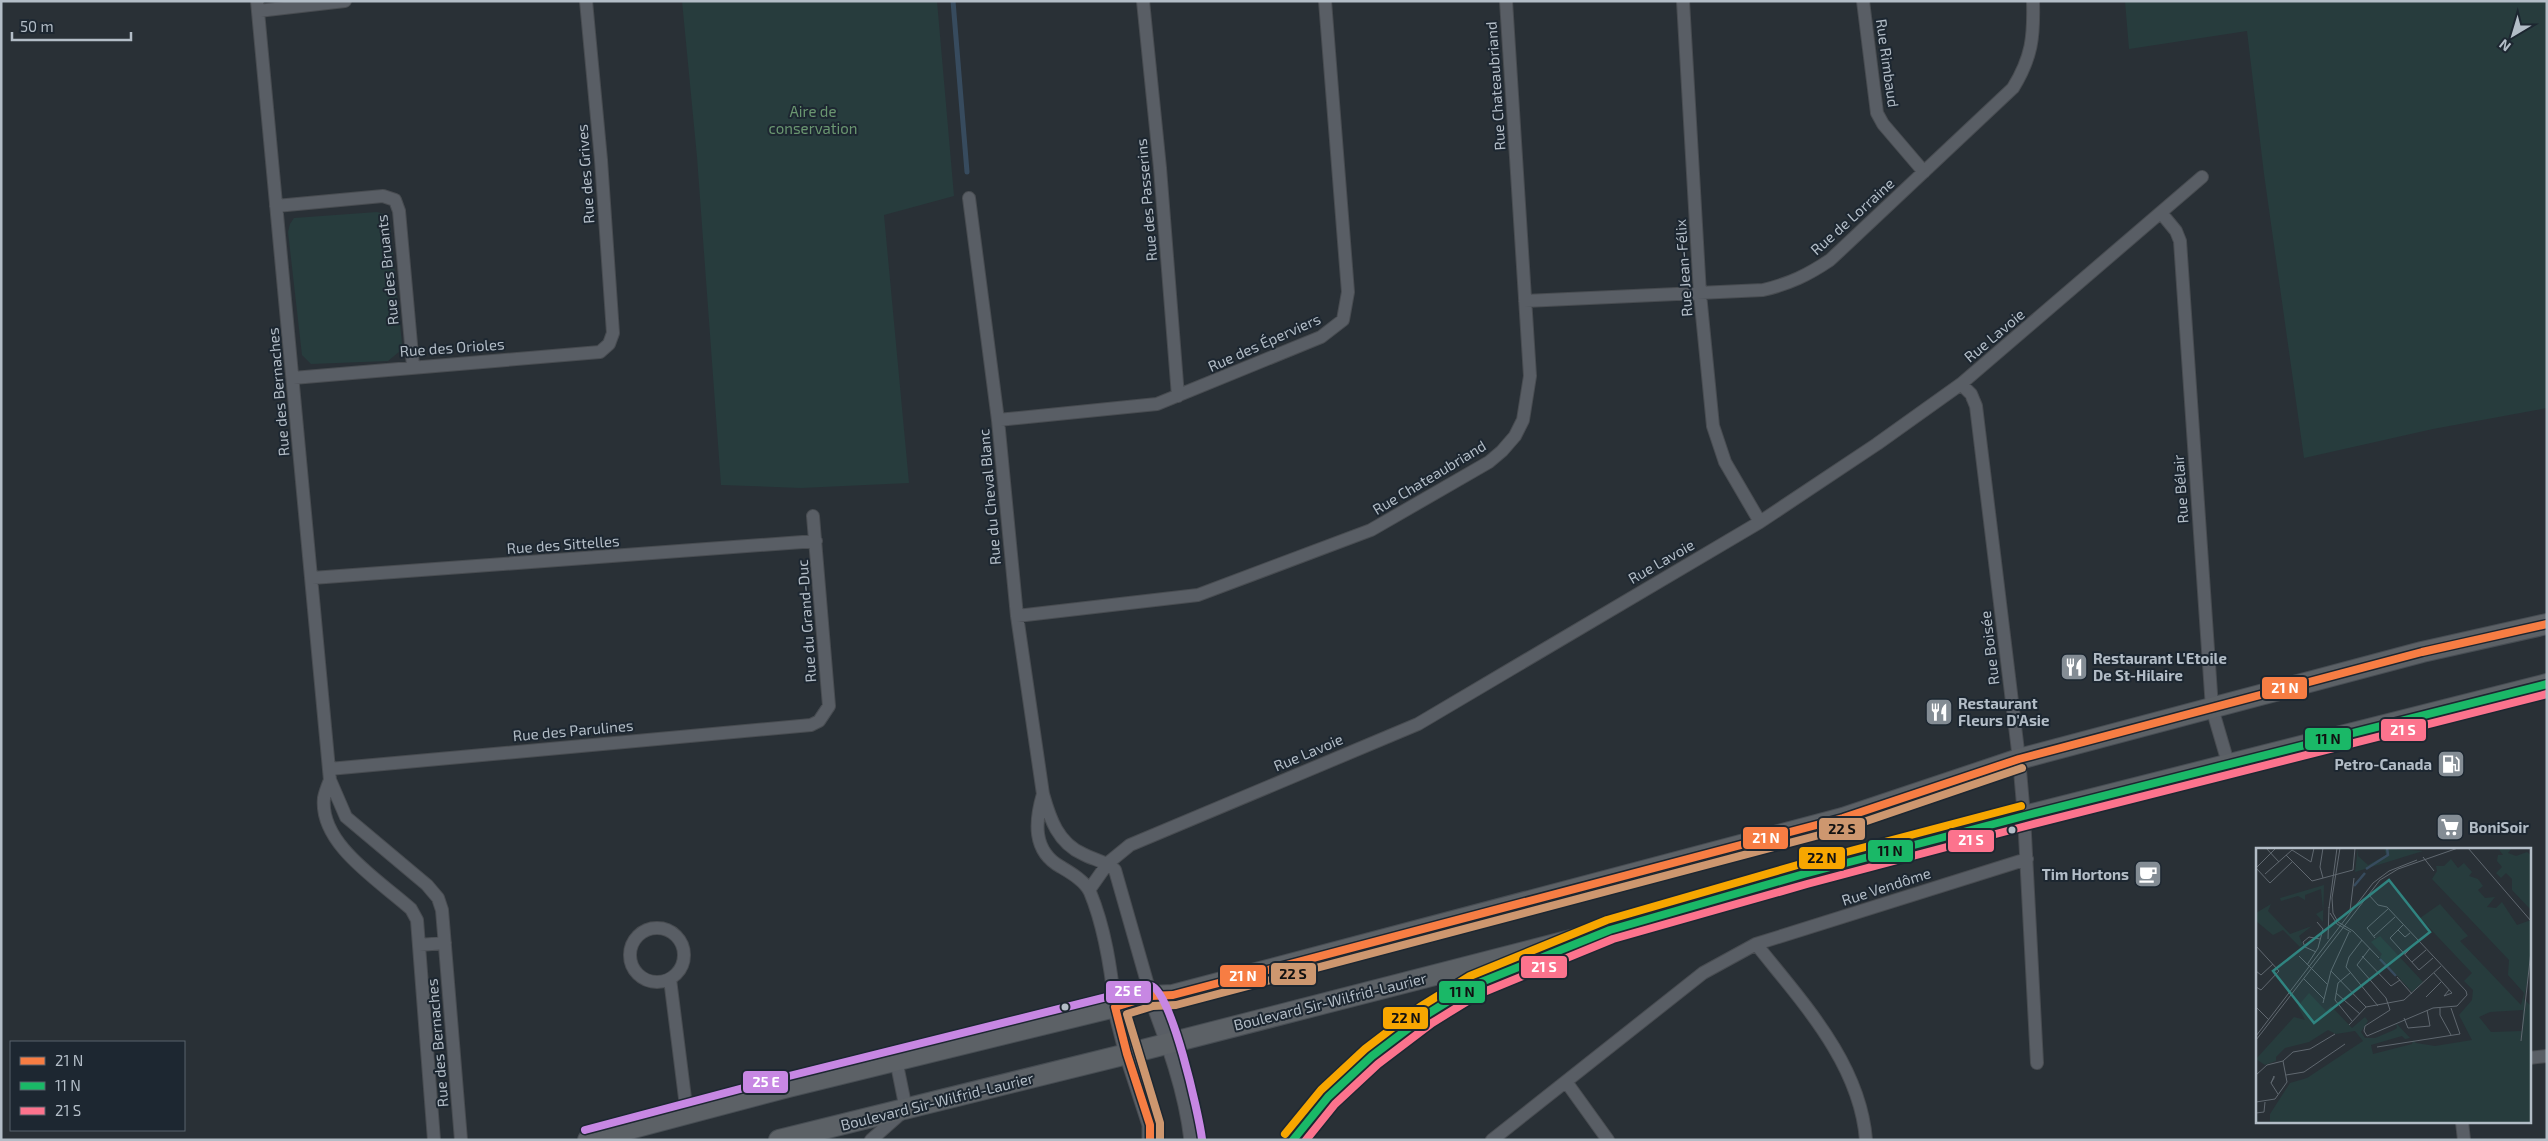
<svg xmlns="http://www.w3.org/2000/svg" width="2548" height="1141" font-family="'Exo 2',sans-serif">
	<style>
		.green { fill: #273c3d }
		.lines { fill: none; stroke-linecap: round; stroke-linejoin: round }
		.stream { stroke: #374b5e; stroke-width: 5 }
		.minor-casing { stroke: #484c51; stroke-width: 14 }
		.tertiary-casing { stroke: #484c51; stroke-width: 17 }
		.primary-casing { stroke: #474d53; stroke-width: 22 }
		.minor { stroke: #595e65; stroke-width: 12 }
		.tertiary { stroke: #595e65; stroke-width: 15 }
		.primary { stroke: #5c6166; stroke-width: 20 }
		.bus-1-casing { stroke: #1d2731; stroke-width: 11 }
		.bus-2-casing { stroke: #1d2731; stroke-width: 11 }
		.bus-3-casing { stroke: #1d2731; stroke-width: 11 }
		.bus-4-casing { stroke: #1d2731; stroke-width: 11 }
		.bus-5-casing { stroke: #1d2731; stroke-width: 11 }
		.bus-6-casing { stroke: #1d2731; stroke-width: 11 }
		.bus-1 { stroke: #f77d43; stroke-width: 8 }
		.bus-2 { stroke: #1ab867; stroke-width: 8 }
		.bus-3 { stroke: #fc738d; stroke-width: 8 }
		.bus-4 { stroke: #cd976f; stroke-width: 8 }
		.bus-5 { stroke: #f7a600; stroke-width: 8 }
		.bus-6 { stroke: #c787e3; stroke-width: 8 }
		.bus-dot { fill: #b3bdc7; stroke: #1d2731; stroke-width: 2 }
		.labels { text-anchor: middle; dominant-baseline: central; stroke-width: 4; stroke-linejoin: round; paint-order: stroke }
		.street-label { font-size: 15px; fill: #b3bdc7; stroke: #1d2731 }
		.park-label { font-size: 15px; fill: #6b9771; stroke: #1d2731 }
		.poi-label { font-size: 15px; font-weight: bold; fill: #b3bdc7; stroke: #1d2731; text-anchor: start }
		.inset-river { fill: none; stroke: #374b5e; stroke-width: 2.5 }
		.inset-road { fill: none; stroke: #606870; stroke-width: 1 }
		.view { fill: #308480; fill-opacity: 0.15; stroke: #308480; stroke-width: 2.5 }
		.inset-edge { fill: none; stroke: #b3bdc7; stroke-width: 2.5 }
		.line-badge { stroke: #1d2731; stroke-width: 2 }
		.badge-label { font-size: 14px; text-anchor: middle; font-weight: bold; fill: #fff }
		.pale-badge-label { font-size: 14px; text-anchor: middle; font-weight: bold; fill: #111 }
	</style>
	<rect width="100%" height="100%" fill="#293036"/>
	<path class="green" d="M682 1H937L954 196 884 215 909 483 801 488 721 485 697 157Z
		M2125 1H2547V408L2433 429 2304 458 2264 174 2247 31 2129 49Z
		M377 212 387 215 390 224 402 344 400 351 388 361 311 364 302 355 288 232 290 224 294 218Z"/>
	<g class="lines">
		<path class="stream" d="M953 1 967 172"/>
		<g class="minor-casing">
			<path id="minor" d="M257 1 330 780 346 817 427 885 438 898 442 910 461 1140
				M1143 1 1160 168 1178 396
				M1683 1 1700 294 1713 426 1725 462 1760 522
				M1863 1 1877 113 1883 124 1924 172
				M258 11 345 1
				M969 198 998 420 1017 616 1043 794C1050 819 1058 843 1083 854 1094 860 1106 861 1115 870L1151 996
				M276 206 383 196 395 200 399 211 413 366
				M2162 214 2176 231 2180 241 2212 708 2229 766
				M1525 301 1763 290C1789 284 1808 275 1830 260L2013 88C2032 57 2034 37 2033 1
				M293 378 600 352 609 344 613 333 601 160 586 1
				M1961 384 1971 394 1976 406 2019 759 2024 816 2037 1063
				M998 420 1157 404 1321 337 1343 320 1348 292 1325 1
				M312 578 816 541
				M1017 616 1198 595 1371 530 1489 462 1502 451 1515 436 1523 420 1530 376 1506 1
				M329 769 811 725 819 721 829 706 813 516
				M330 780C328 785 325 792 324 798 319 844 380 881 411 909L417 920 434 1140
				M1043 794C1035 821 1032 851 1061 867 1071 873 1085 881 1090 892 1105 928 1111 969 1115 1007
				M1089 890 1108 863 1130 845 1418 724 1760 522 1877 444 1961 384 2202 177
				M630 955a27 27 0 1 1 54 0a27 27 0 1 1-54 0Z
				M1756 944C1802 1002 1860 1063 1866 1140
				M419 945 445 943
				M670 979 687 1114
				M2529 1058 2547 1056
				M1567 1083 1608 1140
				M2462 1122 2464 1140
				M871 1140 906 1109 896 1060
				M1492 1140 1703 973 1756 944 2027 859"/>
		</g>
		<g class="tertiary-casing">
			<path id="tertiary" d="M1151 996C1169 1044 1186 1089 1192 1140
				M1115 1007 1127 1054 1150 1125V1140"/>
		</g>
		<g class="primary-casing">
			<path id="primary" d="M588 1140 788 1087 1115 1007 1151 996 1173 995 1843 818 2019 759 2422 652 2547 624
				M779 1140 1127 1054 1610 930 1804 874 2024 816 2547 684
				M1293 1140C1337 1076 1406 1022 1474 986 1494 975 1516 967 1537 959"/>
		</g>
		<use href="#minor" class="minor"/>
		<use href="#tertiary" class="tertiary"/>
		<use href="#primary" class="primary"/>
		<g class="bus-1-casing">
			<path id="bus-1" d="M1150 1140V1125L1127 1054 1115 1007 1151 996 1173 995 1843 818 2019 759 2422 652 2547 624"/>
		</g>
		<g class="bus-2-casing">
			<path id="bus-2" d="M1293 1140 1328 1097 1372 1056 1426 1015 1474 985 1610 930 1804 874 2024 816 2547 684"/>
		</g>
		<g class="bus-3-casing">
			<path id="bus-3" d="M1306 1140 1335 1104 1378 1064 1432 1023 1479 994 1613 939 1807 884 2026 826 2547 694"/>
		</g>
		<g class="bus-4-casing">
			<path id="bus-4" d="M1160 1140V1123L1127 1014 1153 1006 1176 1005 1846 828 2022 768"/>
		</g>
		<g class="bus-5-casing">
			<path id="bus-5" d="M1285 1134 1321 1090 1365 1049 1420 1007 1470 976 1607 920 1801 864 2021 806"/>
		</g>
		<g class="bus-6-casing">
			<path id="bus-6" d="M585 1130 785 1077 1151 986C1171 990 1199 1115 1202 1139"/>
		</g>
		<use href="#bus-1" class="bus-1"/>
		<use href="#bus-2" class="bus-2"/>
		<use href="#bus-3" class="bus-3"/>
		<use href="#bus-4" class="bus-4"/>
		<use href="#bus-5" class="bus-5"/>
		<use href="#bus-6" class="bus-6"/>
	</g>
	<defs>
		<g id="restaurant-square" transform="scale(1.4375)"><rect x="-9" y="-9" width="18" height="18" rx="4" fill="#838c94" stroke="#1d2731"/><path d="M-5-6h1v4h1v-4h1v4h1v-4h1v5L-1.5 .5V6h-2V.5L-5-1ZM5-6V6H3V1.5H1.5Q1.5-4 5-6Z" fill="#fff"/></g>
		<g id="fuel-square" transform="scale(1.4375)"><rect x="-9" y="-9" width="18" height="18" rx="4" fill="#838c94" stroke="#1d2731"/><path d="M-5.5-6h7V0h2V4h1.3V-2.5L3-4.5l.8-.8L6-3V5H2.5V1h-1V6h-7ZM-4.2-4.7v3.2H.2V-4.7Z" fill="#fff"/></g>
		<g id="supermarket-square" transform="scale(1.4375)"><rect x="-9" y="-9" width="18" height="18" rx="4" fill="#838c94" stroke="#1d2731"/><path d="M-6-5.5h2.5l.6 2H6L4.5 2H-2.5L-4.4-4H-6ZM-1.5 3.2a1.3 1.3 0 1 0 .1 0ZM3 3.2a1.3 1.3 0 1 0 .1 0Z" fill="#fff"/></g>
		<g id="cafe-square" transform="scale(1.4375)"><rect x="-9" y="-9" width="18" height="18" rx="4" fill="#838c94" stroke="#1d2731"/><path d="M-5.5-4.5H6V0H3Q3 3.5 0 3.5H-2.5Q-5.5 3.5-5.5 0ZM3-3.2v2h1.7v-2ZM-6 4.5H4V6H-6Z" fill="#fff"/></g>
	</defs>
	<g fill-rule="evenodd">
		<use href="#restaurant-square" x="2074" y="667"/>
		<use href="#restaurant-square" x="1939" y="712"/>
		<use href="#fuel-square" x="2451" y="764"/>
		<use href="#supermarket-square" x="2450" y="827"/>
		<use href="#cafe-square" x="2148" y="874"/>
	</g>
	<g class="bus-dot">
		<circle cx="2012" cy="830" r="4.5"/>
		<circle cx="1065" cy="1007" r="4.5"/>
	</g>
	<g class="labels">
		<g class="street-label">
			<text transform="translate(1888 63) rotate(82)">Rue Rimbaud</text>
			<text transform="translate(1495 86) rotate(-94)">Rue Chateaubriand</text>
			<text transform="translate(585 174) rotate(-94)">Rue des Grives</text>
			<text transform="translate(1146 200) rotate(-95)">Rue des Passerins</text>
			<text transform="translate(1852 216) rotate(-42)">Rue de Lorraine</text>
			<text transform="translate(1683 268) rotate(-94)">Rue Jean-Félix</text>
			<text transform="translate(387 270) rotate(-96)">Rue des Bruants</text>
			<text transform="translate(1994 335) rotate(-40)">Rue Lavoie</text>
			<text transform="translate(1264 342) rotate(-24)">Rue des Éperviers</text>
			<text transform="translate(452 347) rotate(-4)">Rue des Orioles</text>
			<text transform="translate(278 392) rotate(-95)">Rue des Bernaches</text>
			<text transform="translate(1429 477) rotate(-31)">Rue Chateaubriand</text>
			<text transform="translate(2180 489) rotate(-94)">Rue Bélair</text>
			<text transform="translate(989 497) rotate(-95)">Rue du Cheval Blanc</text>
			<text transform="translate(563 544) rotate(-4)">Rue des Sittelles</text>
			<text transform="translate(1661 561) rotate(-30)">Rue Lavoie</text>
			<text transform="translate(806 621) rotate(-94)">Rue du Grand-Duc</text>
			<text transform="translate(1989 648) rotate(-97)">Rue Boisée</text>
			<text transform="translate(573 730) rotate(-5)">Rue des Parulines</text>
			<text transform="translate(1308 752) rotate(-23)">Rue Lavoie</text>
			<text transform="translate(1886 886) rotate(-18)">Rue Vendôme</text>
			<text transform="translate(1330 1001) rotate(-14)">Boulevard Sir-Wilfrid-Laurier</text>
			<text transform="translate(437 1043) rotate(-95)">Rue des Bernaches</text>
			<text transform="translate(937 1101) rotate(-14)">Boulevard Sir-Wilfrid-Laurier</text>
		</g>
		<g class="park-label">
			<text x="813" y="111">Aire de<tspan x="813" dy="17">conservation</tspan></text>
		</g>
		<g class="poi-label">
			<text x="2093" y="658">Restaurant L'Etoile<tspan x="2093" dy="17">De St-Hilaire</tspan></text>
			<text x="1958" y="703">Restaurant<tspan x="1958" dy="17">Fleurs D'Asie</tspan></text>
			<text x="2432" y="764" text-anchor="end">Petro-Canada</text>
			<text x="2469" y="827">BoniSoir</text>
			<text x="2129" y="874" text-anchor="end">Tim Hortons</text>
		</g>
	</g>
	<g transform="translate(2256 848)">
		<rect width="275" height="275" fill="#293036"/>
		<path d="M102 0V8L112 17 130 7 128 0 167 3 99 24ZM242 0H256L252 5 260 8 271 4 275 7V62L256 42V31L250 25 245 30 240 25 246 19 241 13 242 7H247ZM195 11 202 20 208 15 216 24 213 28 222 31 227 38 222 42 229 50 239 49 231 59 240 60 246 54 261 77 275 72V115L268 151 275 158V275H0L1 266 2 275 14 274V266L34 235 51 230 107 193 99 183 80 186 72 182 53 194 29 200 20 209V213L9 217 0 211 38 169 49 172 42 158 53 145 70 163 75 158 96 180 109 169 112 173 105 184 109 190H119L138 182 141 180 140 175 154 190 149 191 146 188 115 197 117 206 156 196 157 192 160 195 179 198 216 192 203 167 216 152 217 142 208 133 216 125 164 70 184 56 212 88 204 93 265 157 268 145 252 127 253 112 176 31 181 23 180 18H188ZM267 162 266 183 235 184 223 169 234 164ZM68 37 67 74 60 66 67 62 65 41 49 47V52L42 48 25 53 24 50ZM15 56 12 63 34 86 56 78 43 88 47 97 44 99 27 82 17 87 0 73V65ZM124 88 167 134 156 144 124 109 126 106 115 94Z" fill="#273c3d" fill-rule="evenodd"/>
		<path class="inset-river" d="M110 21 132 7 131 0M98 38 109 25M124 111 140 128"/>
		<path class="inset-road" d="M10 0 23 14M84 0 76 50 77 65 82 74 97 83 123 110M212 0 275 73M30 7 56 33 97 22M167 9 178 23M0 20 14 35 36 14M0 20 20 0M97 22 99 0M9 26 36 2 55 14 58 0M67 30 64 19 67 0M112 46 122 57 131 59 210 143 211 147 201 158 177 160 111 188 108 183 109 178 134 162 130 150 101 117 114 100M73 60 81 0M94 63 98 30M74 65 81 76 95 84M147 77 134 90 163 122 177 110M142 82 149 89 154 85M118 88 139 69M119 90 111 80 132 61M72 91 73 59M106 92 93 109 90 119 122 158M0 98 23 123 5 142 0 139M60 104 49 99 47 94 53 89 64 91M149 106 162 93M43 108 71 136M106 108 135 138 144 132M156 114 170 102M51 117 62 100 67 81 61 74M0 123 5 127 17 116M75 123 110 159M94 125 82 135 79 152 96 173M178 125 196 145 188 148 193 142M141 129 156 146M48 131 68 151M80 145 104 166M170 149 185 134M67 155 75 123 93 84M0 159 13 172M110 159 148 152 185 118M184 160V167L195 187M148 170 152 180 174 178 171 162M93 177 110 159M0 188 117 35 133 23 161 12M0 192 124 32 142 21 202 0M265 193 275 103M121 199 204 186 195 160M0 227 11 217 27 213 37 204 54 201 79 186M30 227 48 224 89 196M15 235 18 228V230L15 235 22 246M0 254 19 251 31 234 27 213M0 265 8 264 9 254"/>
		<path class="view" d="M133 32 174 84 58 175 17 123Z"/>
		<rect width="275" height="275" class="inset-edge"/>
	</g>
	<g class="line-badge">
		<rect x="2261" y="676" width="47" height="24" rx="5" fill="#f77d43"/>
		<rect x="2380" y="718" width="47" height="24" rx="5" fill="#fc738d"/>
		<rect x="2304" y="727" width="48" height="24" rx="5" fill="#1ab867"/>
		<rect x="1818" y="817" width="48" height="24" rx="5" fill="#cd976f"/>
		<rect x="1742" y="826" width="47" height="24" rx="5" fill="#f77d43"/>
		<rect x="1947" y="829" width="48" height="24" rx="5" fill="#fc738d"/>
		<rect x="1867" y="839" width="47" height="24" rx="5" fill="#1ab867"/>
		<rect x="1798" y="846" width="48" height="24" rx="5" fill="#f7a600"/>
		<rect x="1520" y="955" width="48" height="24" rx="5" fill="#fc738d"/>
		<rect x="1270" y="962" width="47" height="24" rx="5" fill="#cd976f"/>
		<rect x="1219" y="964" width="48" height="24" rx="5" fill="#f77d43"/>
		<rect x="1105" y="980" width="47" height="24" rx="5" fill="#c787e3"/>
		<rect x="1438" y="980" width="48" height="24" rx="5" fill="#1ab867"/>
		<rect x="1382" y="1006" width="47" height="24" rx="5" fill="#f7a600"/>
		<rect x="742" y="1070" width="47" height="24" rx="5" fill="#c787e3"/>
	</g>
	<g class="badge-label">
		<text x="2285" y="693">21 N</text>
		<text x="2403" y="735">21 S</text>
		<text x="1766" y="843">21 N</text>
		<text x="1971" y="845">21 S</text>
		<text x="1544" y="972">21 S</text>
		<text x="1243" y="981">21 N</text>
		<text x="1128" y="996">25 E</text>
		<text x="766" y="1087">25 E</text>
	</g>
	<g class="pale-badge-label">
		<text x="2328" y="744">11 N</text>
		<text x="1842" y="834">22 S</text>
		<text x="1890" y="856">11 N</text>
		<text x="1822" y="863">22 N</text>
		<text x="1293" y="979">22 S</text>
		<text x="1462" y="997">11 N</text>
		<text x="1406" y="1023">22 N</text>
	</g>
	<rect width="2548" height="1141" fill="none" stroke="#b3bdc7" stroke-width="5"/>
	<rect x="10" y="1041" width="175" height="90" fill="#1d2731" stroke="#59636d"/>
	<rect x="20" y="1057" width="25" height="8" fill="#f77d43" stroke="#59636d"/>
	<text x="55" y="1066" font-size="15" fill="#b3bdc7">21 N</text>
	<rect x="20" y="1082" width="25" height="8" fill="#1ab867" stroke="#59636d"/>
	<text x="55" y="1091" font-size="15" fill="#b3bdc7">11 N</text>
	<rect x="20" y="1107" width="25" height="8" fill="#fc738d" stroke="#59636d"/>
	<text x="55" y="1116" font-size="15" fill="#b3bdc7">21 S</text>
	<g transform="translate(2513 35) rotate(218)" stroke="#1d2731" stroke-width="4" paint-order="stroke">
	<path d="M0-4L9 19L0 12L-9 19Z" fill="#b3bdc7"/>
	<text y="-8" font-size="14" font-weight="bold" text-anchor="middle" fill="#b3bdc7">N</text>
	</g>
	<path d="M12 32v8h119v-8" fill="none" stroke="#b3bdc7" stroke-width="2.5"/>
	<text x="20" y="32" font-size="15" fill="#b3bdc7" stroke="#1d2731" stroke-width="4" paint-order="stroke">50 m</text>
</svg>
